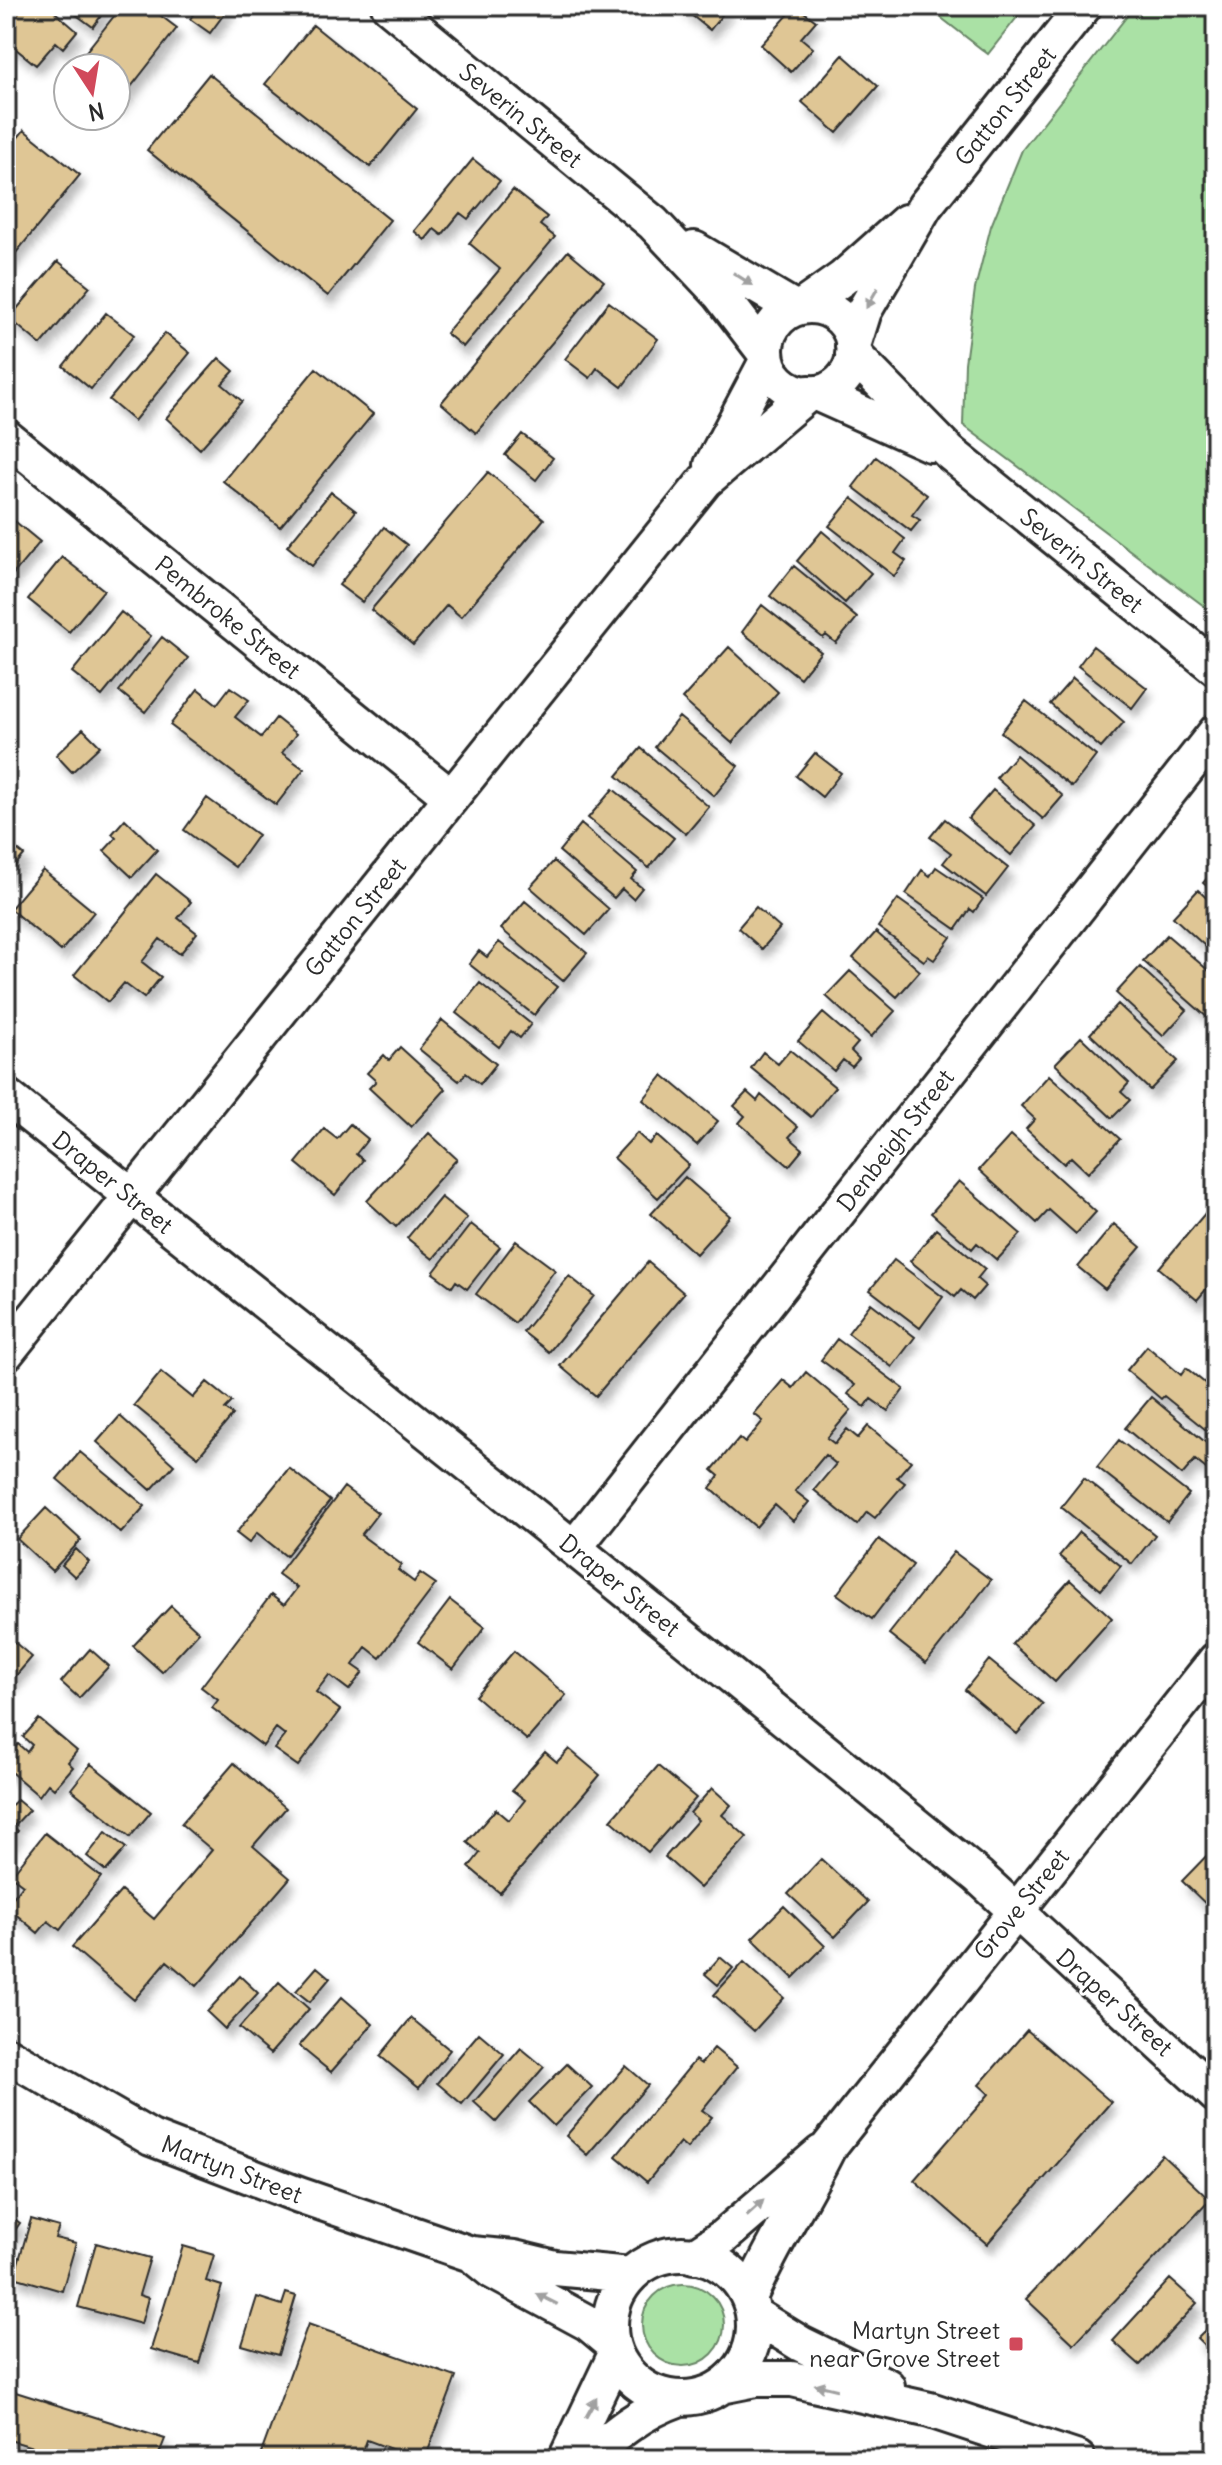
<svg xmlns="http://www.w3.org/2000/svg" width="1222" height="2465" font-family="Delius,sans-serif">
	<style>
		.green { fill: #aae1a5; stroke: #6a8668; stroke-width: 2 }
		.building { fill: #dfc695; stroke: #2b2b2b; stroke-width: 2; filter: url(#shadow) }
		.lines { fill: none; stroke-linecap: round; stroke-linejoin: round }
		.minor-casing { stroke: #2b2b2b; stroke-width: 40 }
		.minor { stroke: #fff; stroke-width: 34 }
		.oneway { fill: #a0a0a0 }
		.poi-dot { fill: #d1495b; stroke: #fff; stroke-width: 3 }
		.labels { text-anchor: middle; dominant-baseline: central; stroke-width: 6; stroke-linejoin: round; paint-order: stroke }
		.street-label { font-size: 24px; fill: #2b2b2b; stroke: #fff }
		.poi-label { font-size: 24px; fill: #2b2b2b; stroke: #fff; text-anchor: end }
	</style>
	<defs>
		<filter id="shadow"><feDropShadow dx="5" dy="9" stdDeviation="4" flood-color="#0004"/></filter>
	</defs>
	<rect width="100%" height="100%" fill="#fff"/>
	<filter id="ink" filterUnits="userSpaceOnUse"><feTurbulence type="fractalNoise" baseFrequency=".0125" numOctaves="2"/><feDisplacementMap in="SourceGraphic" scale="16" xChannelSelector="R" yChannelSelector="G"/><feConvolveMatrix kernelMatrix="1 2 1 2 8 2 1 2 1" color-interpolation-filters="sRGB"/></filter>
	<g filter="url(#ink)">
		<path class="green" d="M926 6H1026L988 54Z
			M1135 6H1216V615L963 425 965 363 975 289 991 226 1022 150Z
			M642 2325a41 41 0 1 1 82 0a41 41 0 1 1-82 0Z"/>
		<path class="building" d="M7 6H48L77 31 63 48 56 42 36 65 6 41Z
			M68 6H108L93 27 67 8Z
			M122 6H148L177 28 116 106V68H73Z
			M199 6H230L210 33 190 19Z
			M680 6H729L710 30Z
			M796 6 816 21 801 38 813 48 791 72 761 45Z
			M313 25 417 109 370 167 265 84Z
			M843 55 878 86 837 133 802 102Z
			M209 74 390 220 328 296 147 150Z
			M24 130 80 175 6 265V152Z
			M473 159 500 181 468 219 460 213 442 235 434 229 425 240 414 231Z
			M513 190 547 217 540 225 555 237 463 347 446 333 500 269 469 243Z
			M568 251 604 281 476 433 441 403Z
			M58 261 90 287 41 345 9 318Z
			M609 302 658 339 622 387 597 368 590 378 565 359Z
			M106 313 134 335 91 389 63 366Z
			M165 333 190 353 134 421 109 400Z
			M219 358 234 371 222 384 242 401 200 449 166 418Z
			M316 368 373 414 280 527 223 481Z
			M522 434 553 458 536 480 505 455Z
			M876 457 927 495 912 515 920 520 911 531 853 487Z
			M488 472 544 519 461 617 447 605 413 645 371 610Z
			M331 492 356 511 312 566 287 546Z
			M852 498 905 539 895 553 906 561 894 576 829 526Z
			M11 518 40 542 6 583V524Z
			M384 527 407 545 362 602 339 585Z
			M822 531 871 573 845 603 797 561Z
			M62 557 104 590 69 632 28 599Z
			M794 566 857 618 836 643 826 635 823 638 770 596Z
			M762 605 821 652 800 678 742 632Z
			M121 612 151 636 102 696 72 672Z
			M162 637 188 658 145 712 119 691Z
			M1093 646 1147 688 1132 708 1078 666Z
			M729 647 778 692 732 743 682 699Z
			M1073 678 1124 722 1101 748 1050 704Z
			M230 687 249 700 235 717 261 737 276 718 296 734 282 753 304 769 276 805 170 725 198 689 217 704Z
			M1026 701 1096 756 1072 787 1001 732Z
			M679 717 738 766 714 796 655 747Z
			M83 729 100 746 72 772 56 755Z
			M641 748 709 807 686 834 617 776Z
			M815 753 841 773 822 797 796 776Z
			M1016 755 1063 796 1043 819 996 778Z
			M613 789 674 838 649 868 588 818Z
			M993 790 1036 826 1011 855 968 819Z
			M207 798 258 835 235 867 184 830Z
			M125 819 157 850 132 877 104 851 116 838 112 834Z
			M945 819 1008 868 986 896 943 863 951 853 930 837Z
			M581 824 637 872 631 879 642 888 633 899 622 889 614 898 559 851Z
			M6 840 24 855 6 876Z
			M554 861 609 909 586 935 530 887Z
			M936 867 983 899 974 912 970 909 956 929 906 894 922 870 930 876Z
			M1216 868V894L1203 883Z
			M43 870 94 912 61 951 10 909Z
			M156 874 191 902 178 918 197 933 180 954 160 939 142 962 161 977 144 998 124 983 108 1002 74 975Z
			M1198 890 1216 907V956L1173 917Z
			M898 899 951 937 934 960 928 956 924 961 878 927Z
			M525 901 587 953 563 981 501 929Z
			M756 907 780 928 762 949 738 928Z
			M876 932 920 971 897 997 853 958Z
			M1167 935 1216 977V1025L1143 961Z
			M499 942 557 987 534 1015 469 964 479 951 487 957Z
			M1140 967 1187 1010 1163 1036 1116 993Z
			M850 971 895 1011 871 1037 826 996Z
			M480 983 531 1024 520 1038 511 1031 499 1047 456 1013Z
			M1118 1004 1178 1061 1150 1090 1090 1034Z
			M823 1013 858 1043 851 1051 859 1059 852 1067 843 1060 834 1071 798 1041Z
			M442 1020 496 1064 480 1084 466 1073 459 1081 419 1049Z
			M1081 1037 1129 1083 1121 1092 1130 1100 1112 1118 1055 1064Z
			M400 1047 446 1089 411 1127 369 1088 376 1081 367 1073 384 1055 389 1060Z
			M790 1050 835 1087 811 1117 751 1068 763 1052 778 1064Z
			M663 1075 718 1121 697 1145 643 1100Z
			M1049 1075 1120 1139 1088 1173 1071 1157 1064 1164 1026 1129 1035 1119 1021 1106Z
			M747 1092 757 1101 761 1095 798 1127 789 1137 803 1149 789 1166 739 1123 745 1116 734 1106Z
			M350 1124 368 1139 356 1154 363 1160 335 1195 296 1163 324 1129 337 1139Z
			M429 1133 457 1159 396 1227 367 1201Z
			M637 1133 649 1144 657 1136 689 1165 658 1198 614 1158Z
			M1011 1135 1096 1212 1076 1234 1049 1210 1037 1223 979 1170Z
			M685 1177 730 1216 696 1254 651 1214Z
			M959 1181 1021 1234 997 1260 977 1243 972 1249 931 1213Z
			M441 1197 467 1218 433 1259 407 1238Z
			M1207 1211 1216 1219V1278L1197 1300 1159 1268Z
			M471 1224 500 1247 467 1289 456 1281 452 1287 433 1273Z
			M1114 1224 1141 1247 1105 1289 1078 1267Z
			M936 1229 985 1269 977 1279 985 1286 973 1300 961 1290 955 1297 910 1261Z
			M516 1241 555 1270 515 1323 476 1294Z
			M894 1260 943 1297 920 1328 870 1290Z
			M648 1262 684 1293 596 1396 560 1366Z
			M569 1276 594 1296 549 1352 523 1332Z
			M871 1303 915 1337 892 1367 848 1333Z
			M837 1339 904 1389 888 1411 871 1399 865 1407 848 1394 855 1385 821 1360Z
			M1147 1346 1181 1375 1186 1368 1216 1392V1429L1211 1434 1164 1396 1161 1399 1127 1370Z
			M161 1372 193 1398 207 1382 232 1402 225 1409 233 1415 198 1457 134 1405Z
			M806 1372 851 1410 827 1438 835 1444 847 1429 858 1438 868 1426 911 1461 897 1477 905 1483 875 1518 867 1512 857 1525 814 1490 836 1464 825 1455 795 1491 809 1502 793 1521 775 1505 756 1527 710 1488 719 1476 712 1470 739 1438 745 1443 763 1421 754 1414 783 1380 793 1388Z
			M1151 1397 1216 1451V1477L1195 1460 1182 1475 1125 1428Z
			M120 1416 174 1465 151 1490 97 1442Z
			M1119 1440 1189 1494 1167 1522 1097 1467Z
			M80 1452 145 1506 121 1533 57 1479Z
			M289 1468 330 1501 286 1556 257 1533 249 1543 236 1533Z
			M1084 1478 1155 1535 1132 1564 1061 1507Z
			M344 1487 378 1513 361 1535 402 1565 398 1570 414 1582 420 1573 436 1584 380 1658 366 1647 353 1665 363 1672 349 1690 329 1675 316 1692 340 1710 298 1766 274 1749 285 1735 276 1728 263 1746 212 1708 218 1700 201 1687 271 1595 284 1605 297 1588 278 1574Z
			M46 1508 81 1540 52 1571 17 1539Z
			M1079 1532 1121 1566 1101 1590 1059 1556Z
			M879 1539 913 1565 872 1619 837 1594Z
			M76 1549 89 1562 75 1577 62 1565Z
			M954 1552 991 1580 926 1663 889 1634Z
			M1070 1580 1112 1618 1055 1682 1012 1644Z
			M450 1600 485 1627 453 1669 418 1642Z
			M171 1606 199 1632 162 1672 133 1646Z
			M6 1635 32 1657 7 1686 6 1685Z
			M90 1649 109 1666 79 1698 61 1682Z
			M514 1651 566 1695 527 1740 475 1696Z
			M989 1660 1043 1704 1017 1734 965 1690Z
			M39 1719 77 1751 68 1762 73 1767 54 1789 48 1784 39 1796 6 1768V1758L18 1744 27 1752 32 1745 23 1737Z
			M569 1749 600 1775 500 1893 469 1867 480 1853 467 1842 496 1809 509 1820 525 1800 512 1790 545 1752 557 1762Z
			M234 1763 286 1808 253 1846 290 1878 197 1986 167 1961 134 2000 72 1947 121 1891 154 1919 212 1850 181 1824Z
			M91 1764 151 1812 130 1837 71 1789Z
			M658 1766 696 1798 648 1852 611 1820Z
			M712 1788 731 1805 722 1815 747 1837 700 1888 665 1857 698 1820 690 1813Z
			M17 1800 29 1810 13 1827 18 1831 6 1845V1810Z
			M106 1832 126 1848 106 1871 87 1856Z
			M45 1833 101 1877 60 1930 48 1921 38 1933 6 1906 23 1885 11 1876Z
			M1216 1846V1914L1182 1881Z
			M821 1859 868 1902 835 1937 788 1894Z
			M784 1906 825 1946 793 1978 752 1938Z
			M720 1957 733 1968 718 1985 705 1974Z
			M744 1962 784 1998 754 2031 714 1995Z
			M317 1967 330 1978 310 2002 296 1991Z
			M240 1976 258 1993 225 2029 207 2012Z
			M279 1982 309 2009 270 2054 239 2028Z
			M342 1997 373 2024 331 2072 299 2046Z
			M411 2018 450 2050 419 2088 380 2056Z
			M1027 2030 1111 2102 987 2244 914 2180 989 2094 979 2085Z
			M479 2033 504 2054 462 2104 437 2083Z
			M521 2048 544 2067 496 2122 474 2102Z
			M714 2048 737 2067 702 2110 712 2117 687 2148 680 2142 647 2182 616 2156 695 2060 701 2064Z
			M567 2064 592 2087 554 2126 529 2102Z
			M626 2066 648 2085 587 2155 566 2136Z
			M1162 2155 1210 2200 1074 2344 1026 2299Z
			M6 2213 20 2223 6 2243Z
			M31 2219 59 2227 55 2238 76 2243 62 2291 14 2277Z
			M96 2243 150 2258 139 2295 148 2298 141 2324 78 2307Z
			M183 2246 214 2255 206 2281 222 2286 199 2363 151 2349Z
			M1170 2279 1197 2303 1140 2365 1113 2341Z
			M286 2293 296 2296 278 2355 242 2345 257 2297 282 2305Z
			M1216 2320V2358L1197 2339Z
			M308 2324 456 2377 425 2459H418L367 2440 360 2459H259Z
			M6 2389 165 2439 157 2459H72L6 2439Z"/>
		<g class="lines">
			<g class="minor-casing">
				<path id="minor" d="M389 6 653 223 720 294 766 354
					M694 249 794 308
					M766 350a44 44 0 1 1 88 0a44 44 0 1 1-88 0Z
					M802 307 843 278 906 222
					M853 346 864 311 925 206 1084 6
					M853 354 949 452 1216 668
					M816 393 930 444
					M6 437 451 797
					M712 465 767 361
					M6 1096 574 1548 978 1876 1216 2095
					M6 1353 705 481 809 393
					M574 1548 1216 732
					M6 2054 151 2138 299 2195 471 2254 514 2258 555 2268 631 2275
					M610 2326a72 72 0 1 1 144 0a72 72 0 1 1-144 0Z
					M694 2256 723 2237 821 2153
					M477 2259 492 2271 588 2323 612 2343
					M749 2298C771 2246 803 2199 828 2148L1216 1660
					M754 2315 801 2344 887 2386
					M726 2385 756 2379H792L813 2384 930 2410 1078 2459
					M566 2459 615 2356
					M586 2459C615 2434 641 2412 678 2399"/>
			</g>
			<use href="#minor" class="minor"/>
		</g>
		<defs><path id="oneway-solid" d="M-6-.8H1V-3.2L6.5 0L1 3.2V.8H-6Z" transform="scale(2)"/></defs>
		<g class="oneway">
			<use href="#oneway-solid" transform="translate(743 279) rotate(32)"/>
			<use href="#oneway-solid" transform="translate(872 298) rotate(120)"/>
			<use href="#oneway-solid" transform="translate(755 2208) rotate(-42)"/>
			<use href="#oneway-solid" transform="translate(547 2299) rotate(-153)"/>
			<use href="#oneway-solid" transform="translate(826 2387) rotate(-167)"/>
			<use href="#oneway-solid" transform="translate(591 2408) rotate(-61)"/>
		</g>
	</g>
	<rect class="poi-dot" x="1008" y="2336" width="16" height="16" rx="4"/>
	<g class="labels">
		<g class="street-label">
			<text transform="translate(1005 106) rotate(-51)">Gatton Street</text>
			<text transform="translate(521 115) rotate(39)">Severin Street</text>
			<text transform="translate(1082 560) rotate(39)">Severin Street</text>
			<text transform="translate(228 617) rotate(39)">Pembroke Street</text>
			<text transform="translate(355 917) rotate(-51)">Gatton Street</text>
			<text transform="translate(895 1140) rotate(-52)">Denbeigh Street</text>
			<text transform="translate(113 1182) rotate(39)">Draper Street</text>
			<text transform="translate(620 1585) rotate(39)">Draper Street</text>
			<text transform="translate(1021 1904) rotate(-51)">Grove Street</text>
			<text transform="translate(1115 2002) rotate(42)">Draper Street</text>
			<text transform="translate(232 2169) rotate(21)">Martyn Street</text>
		</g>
		<g class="poi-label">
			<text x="1000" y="2330">Martyn Street<tspan x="1000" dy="28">near Grove Street</tspan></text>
		</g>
	</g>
	<rect width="1222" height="2465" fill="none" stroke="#fff" stroke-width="32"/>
	<rect x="16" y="16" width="1190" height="2433" fill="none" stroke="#2b2b2b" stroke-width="3" filter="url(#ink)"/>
	<g transform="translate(92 92) rotate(168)"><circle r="38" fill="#ffffff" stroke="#aaaaaa" stroke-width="2"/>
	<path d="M0-6L14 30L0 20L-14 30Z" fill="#d1495b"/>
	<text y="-12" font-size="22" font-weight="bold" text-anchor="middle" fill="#2b2b2b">N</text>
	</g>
</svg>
